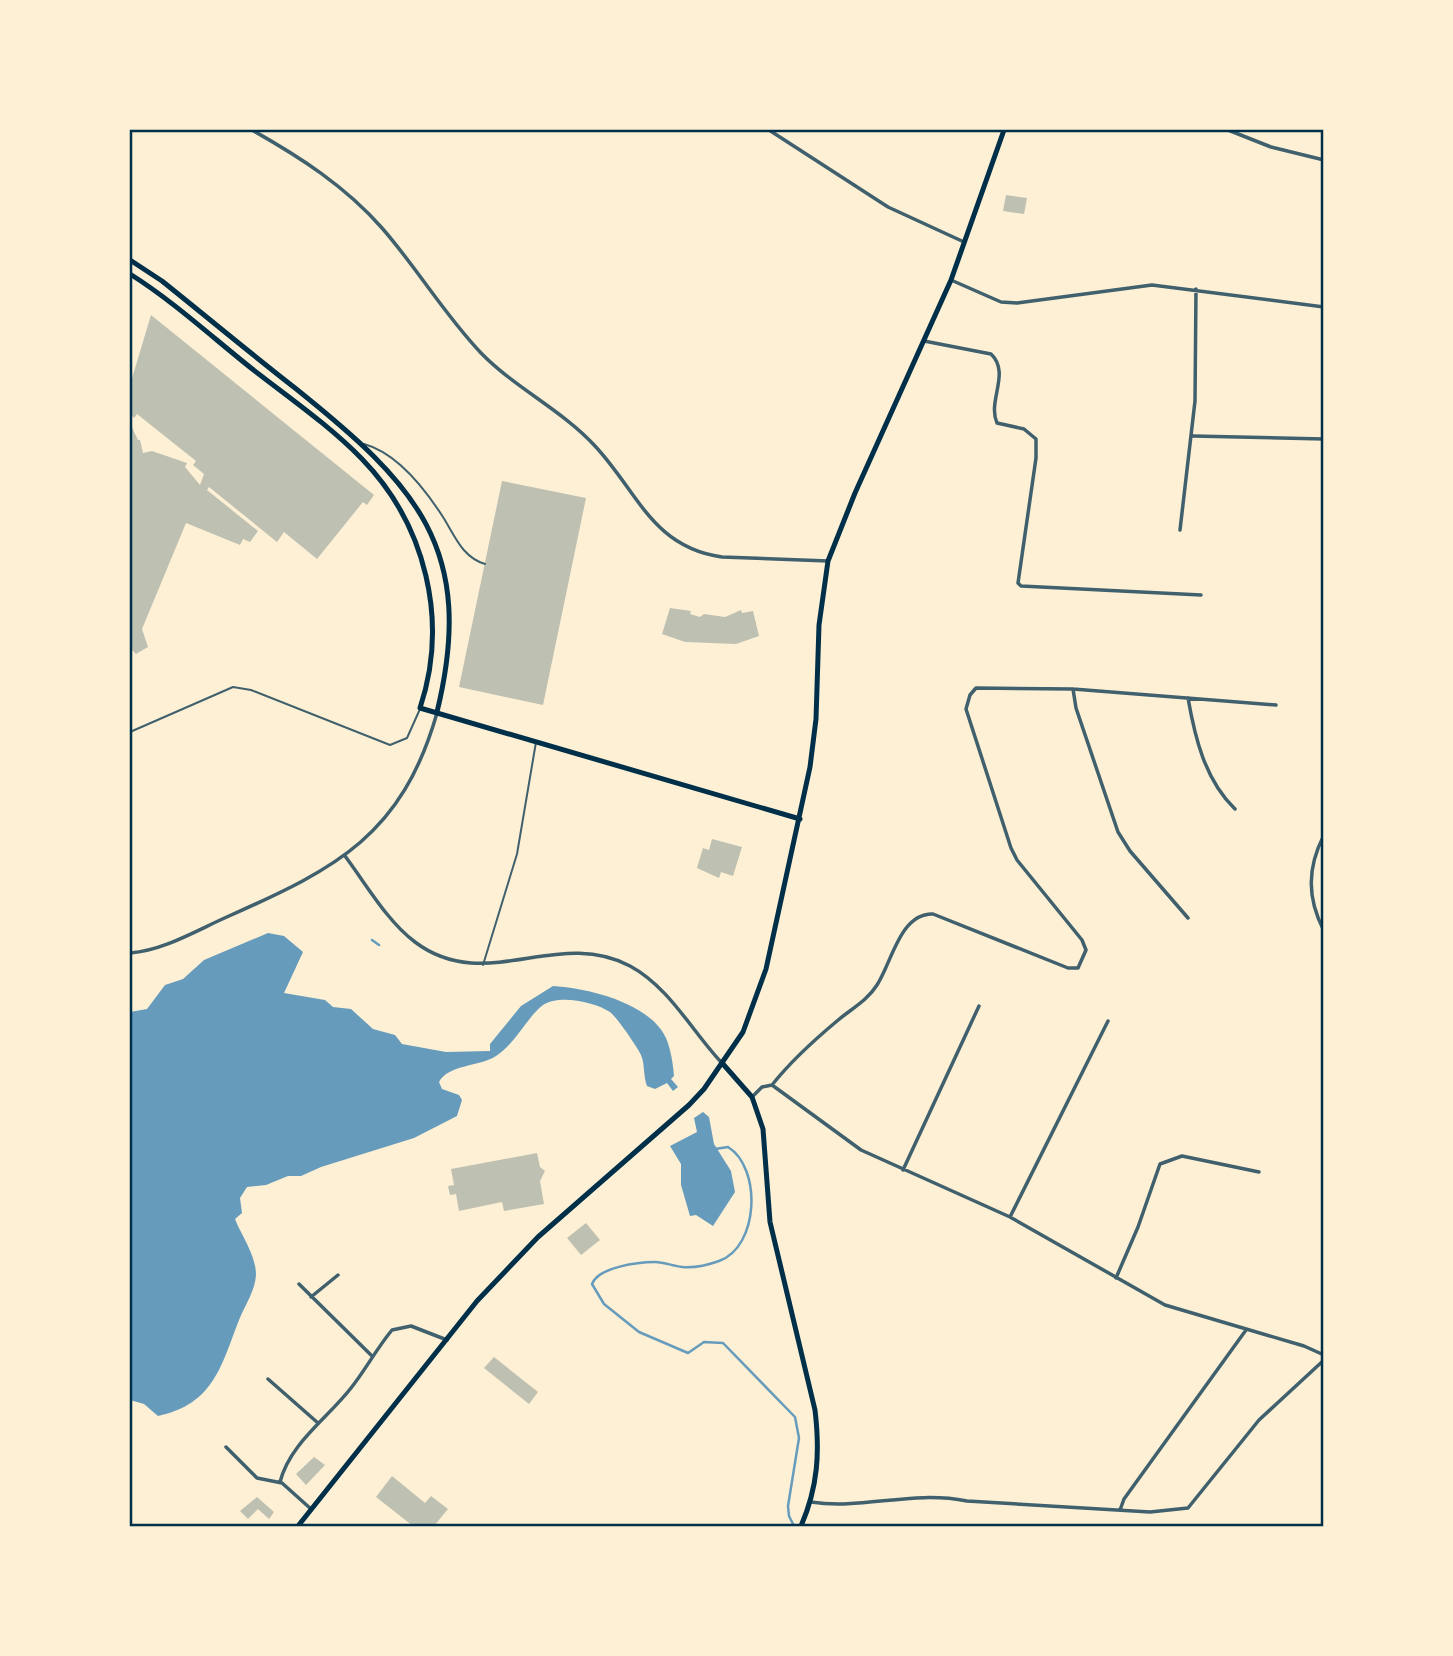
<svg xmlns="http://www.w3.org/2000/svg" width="1453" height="1656" font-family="Figtree,sans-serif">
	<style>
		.water { fill: #669bbc }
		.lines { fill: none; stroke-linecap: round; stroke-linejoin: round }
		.stream { stroke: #669bbc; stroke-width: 2.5 }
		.building { fill: #bec0b2 }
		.service { stroke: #3f606c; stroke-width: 2 }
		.minor { stroke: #3f606c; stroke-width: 3.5 }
		.secondary { stroke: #003049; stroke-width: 5 }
		.neatline { fill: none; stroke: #003049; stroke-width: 2.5 }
	</style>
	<rect width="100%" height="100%" fill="#fdf0d5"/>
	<path class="water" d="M268 933 284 936 303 952 284 993 325 1000 333 1007 351 1009 373 1029 395 1035 402 1044 446 1052 490 1051V1044L521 1006 553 986C588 988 650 1003 666 1038 671 1050 673 1064 674 1076L671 1079 678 1087 673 1091 667 1083 655 1089 647 1086C643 1075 645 1064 641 1055 638 1048 616 1016 610 1012 595 1002 559 994 543 1005 527 1017 517 1042 496 1056 479 1067 449 1064 439 1082L442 1089 459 1095 462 1100 457 1116 414 1138 321 1167 301 1176H288L266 1185 247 1187 240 1198 242 1213 235 1219C242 1237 256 1255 256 1275 255 1291 245 1305 239 1320 221 1366 214 1404 158 1416L144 1404 130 1400V1012L147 1009 165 985 183 979 204 960Z
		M703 1112 709 1117 714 1144 731 1171 735 1192 713 1226 696 1215 690 1216 681 1185V1164L670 1146 697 1132 694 1118Z"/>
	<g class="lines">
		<path class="stream" d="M372 940 379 945
			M715 1149 728 1147C762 1168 759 1247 719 1261 708 1265 693 1268 682 1267 673 1266 664 1262 655 1262 639 1262 598 1267 592 1284L604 1304 639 1332 688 1353 704 1342 723 1343 795 1417 799 1438 788 1506 789 1516 794 1526"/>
	</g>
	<path class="building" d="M1006 195 1027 198 1024 214 1003 211Z
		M151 315 374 495 367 505 363 502 317 559 284 532 277 542 209 487 207 490 258 531 250 542 243 539 240 545 186 523 142 629 148 647 136 654 130 648V423L138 440H140L143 453 152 451 187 463 185 467 200 485 204 474 193 465 196 461 137 414 134 418 130 413V385Z
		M502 481 586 498 543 705 459 687Z
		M670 608 691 611 690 614 700 617 704 614 725 617 741 610 742 613 753 611 759 636 736 644 685 642 662 634Z
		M712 839 742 847 733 876 721 872 719 878 697 868 703 848 709 850Z
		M537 1153 540 1167 545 1171 540 1181 544 1204 504 1211 502 1202 459 1211 456 1194 450 1195 448 1186 454 1185 451 1169Z
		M586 1223 600 1240 581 1255 567 1238Z
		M494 1357 538 1392 529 1404 484 1368Z
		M314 1457 325 1465 306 1485 296 1474Z
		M392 1476 425 1503 431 1496 448 1509 434 1526H413L376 1497Z
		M257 1497 274 1512 269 1519 258 1509 248 1519 240 1511Z"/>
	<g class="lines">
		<path class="service" d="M364 444C397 453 425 489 443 517 455 536 462 557 485 564
			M130 732 233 687 251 690 390 745 407 738 420 709
			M483 965 517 854 536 742"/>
		<path class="minor" d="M252 130C300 157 345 186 382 228 417 268 444 314 481 353 515 388 562 410 595 446 638 492 652 547 722 557L828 561
			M769 130 888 207 964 242
			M1228 130 1271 147 1324 160
			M951 280 1001 302 1017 303 1152 285 1324 307
			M924 341 991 354C1011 373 987 401 997 423L1024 429 1036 439V458L1018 583 1021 586 1201 595
			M1193 436 1324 439
			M1180 530 1195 401 1196 289
			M1073 689 1076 708 1118 832 1130 851 1188 918
			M1188 698C1195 738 1205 780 1235 809
			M1324 835C1307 868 1307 898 1324 931
			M345 856C366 884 387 921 415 942 485 995 557 927 630 966 669 987 692 1031 721 1062
			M130 953C165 950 197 930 229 916 337 868 402 835 437 713
			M772 1085C791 1061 813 1041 837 1021 851 1009 867 1001 877 985 892 962 900 913 933 914L1068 968H1078L1086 950 1082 940 1017 860 1011 848 966 709 970 695 976 688 1073 689 1276 705
			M752 1097 762 1087 772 1085 861 1150 1010 1217 1165 1305 1304 1346 1324 1355
			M903 1170 979 1006
			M1010 1217 1108 1021
			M1116 1278 1138 1227 1160 1164 1182 1156 1259 1172
			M299 1284 372 1356
			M311 1297 338 1275
			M268 1379 318 1423
			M226 1447 257 1478 282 1483 311 1509
			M280 1482C290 1443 327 1419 351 1388 366 1369 377 1348 392 1330L411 1326 447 1340
			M811 1502C864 1510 910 1490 967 1501L1150 1512 1188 1508 1259 1420 1324 1360
			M1120 1510 1124 1499 1246 1330"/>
		<path class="secondary" d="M130 260 162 281C207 317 250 353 295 388 416 485 477 548 437 712
			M130 274C173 301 212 337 251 368 288 397 329 425 362 459 426 525 449 621 420 708L800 819
			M723 1064 752 1097 763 1129 770 1222 815 1410C820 1452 818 1487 801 1526
			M298 1526 477 1301 538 1237 689 1105 704 1089 743 1032 766 969 810 767 816 719 819 625 828 561 855 493 951 280 1004 130"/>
	</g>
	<rect width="1453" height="1656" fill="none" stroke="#fdf0d5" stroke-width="262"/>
	<rect x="131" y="131" width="1191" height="1394" class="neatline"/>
</svg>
